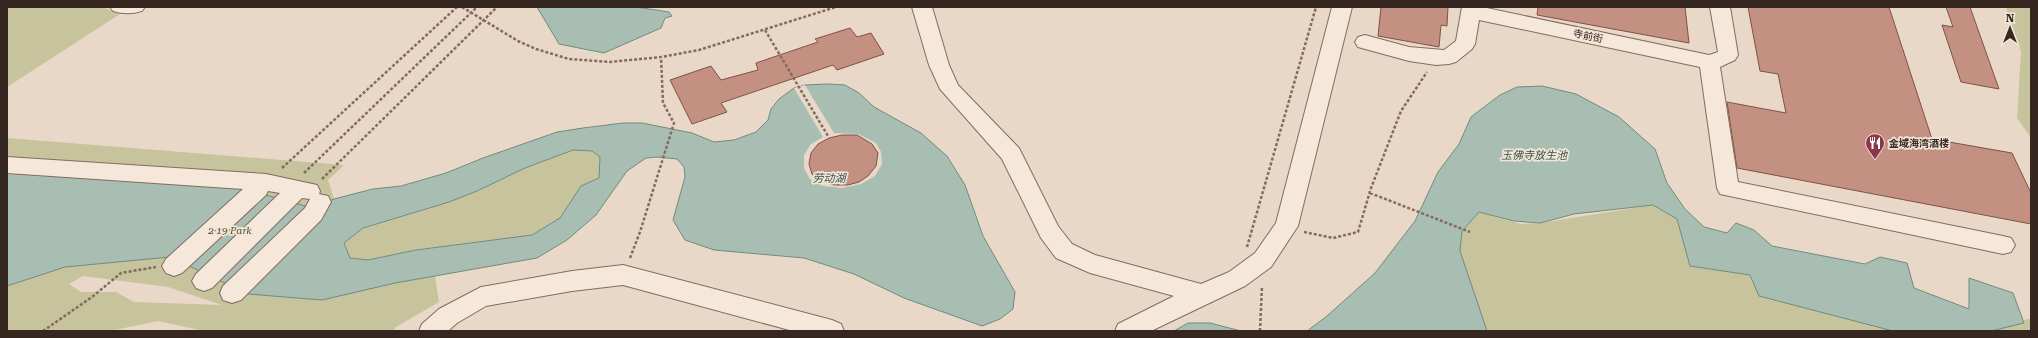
<svg xmlns="http://www.w3.org/2000/svg" width="2038" height="338" font-family="'Roboto Serif','Noto Sans SC',serif">
	<style>
		.green { fill: #c6c39d; fill-rule: evenodd }
		.water { fill: #a9beb3; stroke: #708b7f; fill-rule: evenodd }
		.pier { fill: #e9d8c8 }
		.building { fill: #c39082; stroke: #805248 }
		.lines { fill: none; stroke-linecap: round; stroke-linejoin: round }
		.minor-casing { stroke: #836b5f; stroke-width: 2 }
		.path { stroke: #836b5f; stroke-width: 2.5; stroke-dasharray: 3 2; stroke-linecap: butt }
		.minor { fill: #f5e8db; fill-rule: evenodd }
		.labels { text-anchor: middle; dominant-baseline: central; stroke-width: 3.5; stroke-linejoin: round; paint-order: stroke }
		.street-label { font-size: 10px; fill: #362721; stroke: #f2e4d7 }
		.poi-label { font-size: 10px; font-weight: bold; fill: #362721; stroke: #f2e4d7; text-anchor: start }
		.park-label { font-size: 10px; font-style: italic; fill: #4e502a; stroke: #f2e4d7 }
		.water-label { font-size: 11px; font-style: italic; fill: #32534a; stroke: #f2e4d7 }
	</style>
	<rect width="100%" height="100%" fill="#e9d8c8"/>
	<path class="green" d="M7 7H102L120 14 7 87Z
		M2006 7H2031V138L2017 118 2021 52Z
		M7 138 344 165 328 180 334 199 282 297 435 276 439 302 396 327 393 331H204L158 321 110 331H7ZM83 276 168 287 222 305 134 302 116 292H81L69 284Z
		M573 150 592 151 600 157 599 178 581 186 560 218 532 235 416 250 368 260 350 258 344 243 363 228 449 202 477 191 525 168Z
		M1653 205 1677 219 1690 266 1750 275 1759 296 1901 331H1486L1460 251 1462 231 1479 212 1521 224 1540 223Z
		M2031 318V331H1992Z"/>
	<path class="water" d="M537 7H636L669 12 672 16 665 18 661 28 604 53 559 44Z
		M828 84 845 85 859 93 874 107 921 133 947 156 965 185 983 236 1015 292 1013 309 1000 319 982 326 904 298 854 274 804 258 714 250 685 240 673 220 685 177 684 167 677 159 657 157 646 158 627 171 596 215 567 240 537 258 395 283 322 300 248 294 170 257 65 267 7 286V171L238 187 312 208 334 199 373 189 401 186 446 173 483 158 557 132 583 128 623 123H642L692 133 714 142 734 140 756 132 768 120 771 109 779 99 794 88 805 85ZM573 150 592 151 600 157 599 178 581 186 560 218 532 235 416 250 368 260 350 258 344 243 363 228 449 202 477 191 525 168Z
		M1542 86 1576 94 1619 117 1655 149 1667 183 1685 209 1704 227 1727 233 1736 223 1754 230 1772 246 1865 264 1880 257 1907 263 1914 288 1969 309V278L2013 293 2024 323 1991 331H1893L1759 296 1750 275 1690 266 1677 219 1653 205 1574 214 1540 223 1514 221 1479 212 1462 231 1460 251 1487 331H1307L1327 316 1375 273 1415 221 1438 172 1459 144 1471 117 1500 95 1517 87Z
		M1188 323H1210L1241 331H1174Z"/>
	<path class="pier" d="M805 85 834 133 858 134 876 143 881 152 882 164 875 176 861 184 842 188 823 186 810 179 804 168V155L811 144 823 137 794 88Z"/>
	<path class="building" d="M1381 7H1448L1447 26 1441 25 1439 47 1378 36Z
		M1538 7H1685L1689 43 1537 15Z
		M1748 7H1889L1932 139 2012 153 2031 193V224L1737 168 1727 102 1786 113 1778 74 1760 71Z
		M1946 7H1970L1999 89 1961 82 1942 25 1953 27Z
		M850 28 857 37 871 33 884 54 837 70 833 65 721 103 727 112 692 124 670 80 711 66 721 80 758 70 756 63 818 42 815 39Z
		M842 135H857L872 144 878 153 876 166 868 176 859 182 848 185H834L818 179 812 174 809 164 811 153 818 144 829 138Z"/>
	<g class="lines">
		<g class="minor-casing">
			<path id="minor" d="M110 7H145L142 11C132 14 123 14 113 11Z
				M912 7H932L949 65 958 85 1019 148 1058 226 1072 244 1095 255 1201 284 1229 272 1255 253 1276 223 1332 7H1352L1298 226 1271 267 1245 286 1151 331H1115L1118 324 1174 296 1090 273 1056 258 1041 238 1002 159 940 89 929 65Z
				M1462 7H1482L1709 55 1718 52 1710 7H1730L1738 55 1735 60 1720 67 1738 182 2003 236 2011 238 2015 245 2011 252 2003 254 1720 194 1717 188 1700 67 1479 20 1475 44 1472 49 1456 62 1449 64 1436 65 1409 61 1358 47 1355 42 1358 37 1365 35 1409 47 1444 50 1456 41Z
				M7 157 266 174 317 185 320 191 319 194 328 196 331 202 321 220 241 300 232 303 223 300 220 293 223 286 305 208 310 199 302 198 212 288 204 291 196 288 192 281 196 274 280 193 268 191 266 195 182 273 174 276 166 273 162 266 166 259 243 189 7 173Z
				M623 265 832 320 841 324 844 331H793L623 285 572 291 486 306 457 323 448 331H419L422 324 439 309 481 287 572 271Z"/>
		</g>
		<path class="path" d="M462 7 518 41 536 49 569 59 610 62 661 57 699 50 836 7
			M765 30 828 136
			M282 168 457 7
			M304 173 477 7
			M322 179 497 7
			M1370 193 1470 232
			M1304 232 1333 238 1358 232 1371 188 1401 111 1427 72
			M1247 247 1316 7
			M630 258 640 232 674 123 663 103 661 57
			M43 331 92 297 121 273 156 267
			M1260 331 1262 286"/>
		<use href="#minor" class="minor"/>
	</g>
	<defs>
		<g id="restaurant-pin" transform="scale(1)"><path d="M0 17L-7.5 6A9.5 9.5 0 1 1 7.5 6Z" fill="#8c3649" stroke="#f2e4d7"/><path d="M-5-6h1v4h1v-4h1v4h1v-4h1v5L-1.5 .5V6h-2V.5L-5-1ZM5-6V6H3V1.5H1.5Q1.5-4 5-6Z" fill="#fff"/></g>
	</defs>
	<g fill-rule="evenodd">
		<use href="#restaurant-pin" x="1875" y="143"/>
	</g>
	<g class="labels">
		<g class="street-label">
			<text transform="translate(1588 36) rotate(12)">寺前街</text>
		</g>
		<g class="poi-label">
			<text x="1889" y="143">金域海湾酒楼</text>
		</g>
		<g class="park-label">
			<text x="230" y="230">2·19 Park</text>
		</g>
		<g class="water-label">
			<text x="1534" y="155">玉佛寺放生池</text>
			<text x="829" y="178">劳动湖</text>
		</g>
	</g>
	<rect width="2038" height="338" fill="none" stroke="#362721" stroke-width="16"/>
	<g transform="translate(2010 28)" stroke="#f2e4d7" stroke-width="3" paint-order="stroke">
	<path d="M0-3L7 15L0 10L-7 15Z" fill="#362721"/>
	<text y="-6" font-size="11" font-weight="bold" text-anchor="middle" fill="#362721">N</text>
	</g>
</svg>
